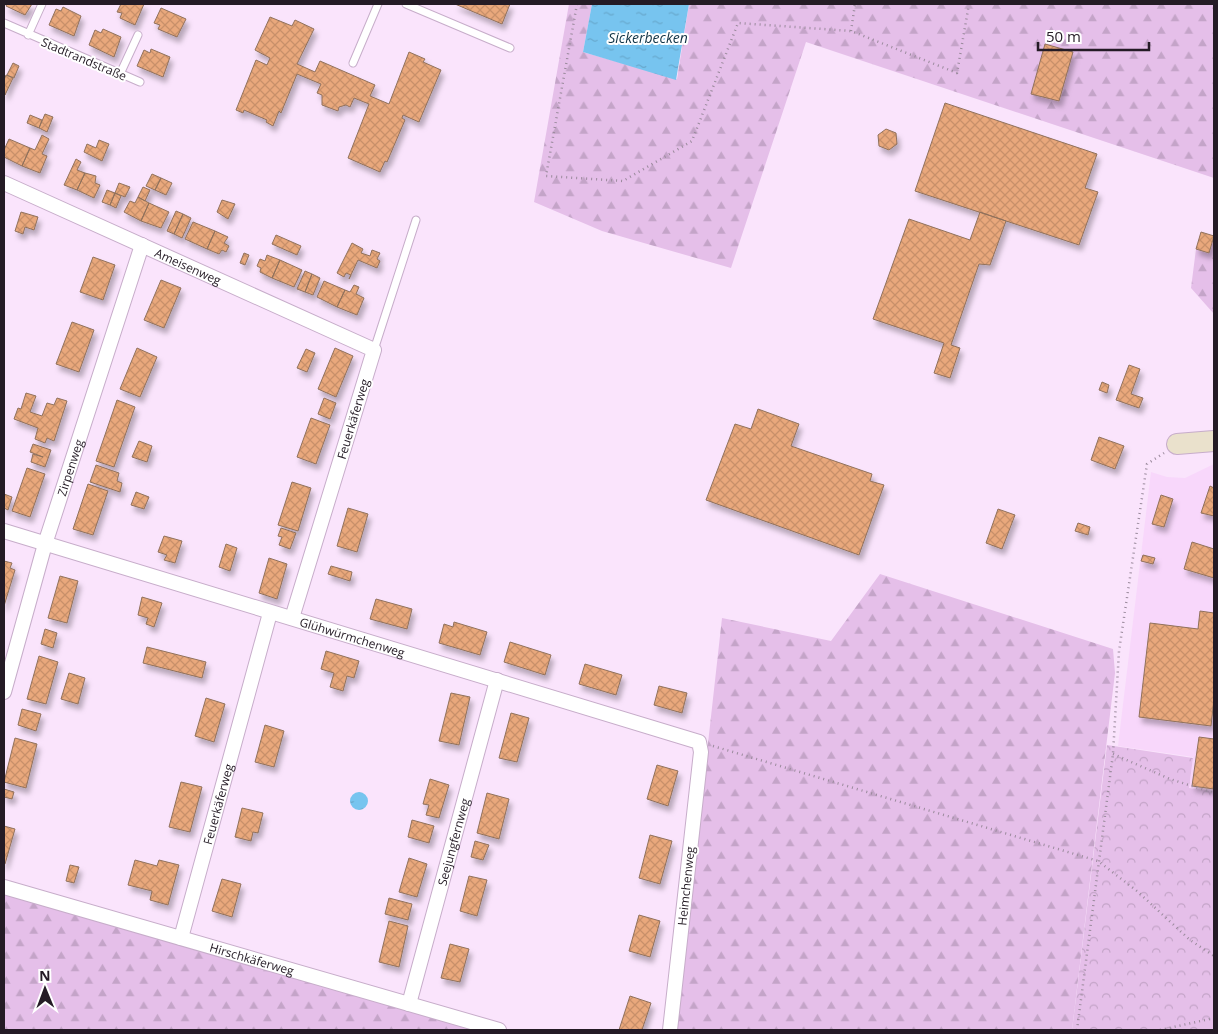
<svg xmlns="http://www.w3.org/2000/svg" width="1218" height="1034" font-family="'Open Sans',sans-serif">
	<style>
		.built { fill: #f8d7fb }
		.forest { fill: url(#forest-firs) }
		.park { fill: url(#park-crowns) }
		.water { fill: url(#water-ripples) }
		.building { fill: url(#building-cross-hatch); stroke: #90715c; filter: url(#shadow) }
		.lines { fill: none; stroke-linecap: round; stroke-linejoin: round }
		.lane-casing { stroke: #c7adca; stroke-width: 9 }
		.street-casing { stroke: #c7adca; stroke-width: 16 }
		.secondary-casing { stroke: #c7adca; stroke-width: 22 }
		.path { stroke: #9a8a9c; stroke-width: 2.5; stroke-dasharray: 1 4; stroke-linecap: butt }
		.lane { stroke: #fff; stroke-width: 7 }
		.street { stroke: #fff; stroke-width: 14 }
		.secondary { stroke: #eae1cc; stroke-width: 20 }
		.labels { text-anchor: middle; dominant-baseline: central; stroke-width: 4; stroke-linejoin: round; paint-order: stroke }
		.street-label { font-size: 12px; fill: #241b25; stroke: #fff }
		.water-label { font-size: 14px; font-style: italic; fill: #113345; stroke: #fff }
	</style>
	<defs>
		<pattern id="forest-firs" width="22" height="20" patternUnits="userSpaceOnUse" patternTransform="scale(1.25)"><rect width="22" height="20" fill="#e5bfe9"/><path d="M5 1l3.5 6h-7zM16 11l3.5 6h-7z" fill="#c4a4c8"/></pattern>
		<pattern id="park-crowns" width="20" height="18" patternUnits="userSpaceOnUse" patternTransform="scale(1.25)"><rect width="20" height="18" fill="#e5bfe9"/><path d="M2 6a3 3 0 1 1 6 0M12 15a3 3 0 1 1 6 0" fill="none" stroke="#c4a4c8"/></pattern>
		<pattern id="water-ripples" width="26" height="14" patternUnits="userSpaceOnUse" patternTransform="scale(1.25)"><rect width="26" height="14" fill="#77c4ef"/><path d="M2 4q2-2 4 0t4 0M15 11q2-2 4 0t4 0" fill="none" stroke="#67a8cd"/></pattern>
		<pattern id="building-cross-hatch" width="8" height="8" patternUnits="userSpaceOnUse" patternTransform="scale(1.25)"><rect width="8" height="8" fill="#e9a87b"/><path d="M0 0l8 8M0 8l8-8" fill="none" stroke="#c8906a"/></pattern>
		<filter id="shadow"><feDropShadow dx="3" dy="5.5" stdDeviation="2.5" flood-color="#0004"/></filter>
	</defs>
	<rect width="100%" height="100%" fill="#fae4fc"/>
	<path class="built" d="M1214 464V791L1189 788 1193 757 1118 746 1151 472 1167 477 1185 478Z"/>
	<path class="forest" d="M569 4H592L583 52 677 79 689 4H1214V178L806 42 731 268 602 231 534 202Z
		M1214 237V314L1191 288 1196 249 1209 253Z
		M880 574 1113 649 1115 673 1072 1030H676L722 618 831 641Z
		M4 894 480 1030H4Z"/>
	<path class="park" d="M1107 745 1193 758 1189 788 1214 791V1030H1072Z"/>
	<path class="water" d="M592 4H689L676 80 583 52Z
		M350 801a9 9 0 1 1 18 0a9 9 0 1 1-18 0Z"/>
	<path class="building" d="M7 4H32L25 15 6 6Z
		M121 4H144L135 25 120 18 122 13 117 12Z
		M455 4H510L502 24Z
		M63 7 81 16 74 36 49 25 56 9 61 11Z
		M161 8 186 19 177 37 158 29 160 25 154 23Z
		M270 17 292 26 295 20 314 29 297 64 315 72 320 61 375 85 370 96 389 104 409 52 425 59 423 62 441 70 419 122 403 115 402 118 405 120 387 162 385 161 380 172 348 158 369 104 354 98 350 107 346 105 339 107 338 111 322 105V95L317 93 321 84 297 74 281 113 279 111 273 126 266 122 267 120 244 110 243 113 236 110 256 60 267 65 270 58 255 50Z
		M103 29 121 37 114 57 89 45 95 30 101 33Z
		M1045 44 1073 52 1059 101 1031 94Z
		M151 49 170 57 163 77 137 66 144 50 150 53Z
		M13 63 19 66 14 78 7 75Z
		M6 75 13 78 5 95 4 80Z
		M945 103 1097 154 1085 188 1098 192 1079 245 915 191Z
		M45 114 53 117 47 132 39 128Z
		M30 115 42 120 39 128 27 123Z
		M886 129 896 133 897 144 889 150 879 146 878 135Z
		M42 135 49 139 42 154 47 156 40 173 22 166 30 148 35 150Z
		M9 139 30 148 22 166 4 157V150Z
		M99 140 109 144 102 161 84 152 87 144 96 148Z
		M76 159 81 162 77 170 85 173 77 190 64 185Z
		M85 173 96 176 95 183 100 185 94 198 77 190Z
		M152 174 161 178 155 190 146 186Z
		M161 178 172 183 166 195 155 190Z
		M119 183 130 187 125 197 115 193Z
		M143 187 150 190 145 201 138 197Z
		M107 190 115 193 110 205 102 202Z
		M115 193 121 196 116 208 110 205Z
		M138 197 149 203 141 221 124 212 130 201 135 203Z
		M222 200 235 204 228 219 217 212Z
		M149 203 169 212 161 228 141 221Z
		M176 211 183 214 174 234 167 231Z
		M21 212 38 217 34 230 25 227 23 234 15 231Z
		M980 212 1006 221 990 265 979 264 951 345 960 348 950 378 934 373 944 343 873 319 909 219 970 240Z
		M183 214 191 218 182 238 174 234Z
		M193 222 215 231 207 249 185 239Z
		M215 231 228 237 224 243 229 246 226 252 222 250 219 254 207 249Z
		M1201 232 1214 236 1209 253 1196 249Z
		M276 235 301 246 297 255 272 244Z
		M352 243 363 249 361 253 370 256 372 250 380 253 377 259 380 261 377 268 358 260 349 279 351 275 346 273 344 277 337 273Z
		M244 253 249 255 245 265 240 263Z
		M267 255 280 260 272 278 260 272 261 268 257 266 260 259 265 261Z
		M93 257 115 265 103 300 80 292Z
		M280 260 302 270 294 287 272 278Z
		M305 271 312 274 305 292 297 289Z
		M312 274 320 278 313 295 305 292Z
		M161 280 181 288 164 328 144 320Z
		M324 281 345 290 337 307 317 297Z
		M354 285 359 287 356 294 364 298 357 315 337 307 345 290 350 292Z
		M72 322 94 330 79 372 56 364Z
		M137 348 157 357 140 397 120 389Z
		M335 348 353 356 336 397 318 389Z
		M306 349 315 353 307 372 297 368Z
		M1129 365 1140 369 1131 394 1143 398 1139 408 1116 400Z
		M1102 382 1109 385 1107 393 1099 390Z
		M26 393 36 396 30 412 42 416 47 403 54 405 57 398 67 401 54 441 47 438 45 443 35 439 38 428 14 419 18 408 21 409Z
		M324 398 336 403 330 419 318 414Z
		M117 400 135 407 114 467 96 461Z
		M758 409 799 424 791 446 872 474 870 481 884 485 859 555 706 500 735 424 751 429Z
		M311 418 330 425 316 464 297 457Z
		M1099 437 1124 446 1115 469 1091 460Z
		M139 441 152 446 147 462 132 457Z
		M33 444 51 450 45 467 31 462 33 454 43 457 30 452Z
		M96 465 119 473 117 481 122 483 120 492 90 482Z
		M27 468 45 474 30 517 12 511Z
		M292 482 311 488 298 531 278 525Z
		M88 484 108 491 93 535 73 529Z
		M1210 486 1214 488V516L1201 513Z
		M136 492 149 497 144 509 131 505Z
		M4 494 12 497 8 510 4 508Z
		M1161 495 1173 499 1164 527 1152 524Z
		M348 508 368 514 357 552 337 546Z
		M998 509 1015 515 1002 549 986 543Z
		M1078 523 1090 527 1088 535 1075 531Z
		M281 528 296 533 290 549 279 545 282 537 278 536Z
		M164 536 182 541 175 563 164 560 167 555 158 552Z
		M1192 542 1214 549V578L1184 569Z
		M226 544 237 548 230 571 219 567Z
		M1143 555 1155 558 1153 564 1141 561Z
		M269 558 287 564 277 599 259 593Z
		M4 561 12 563 10 568 15 570 4 606Z
		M331 566 352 572 350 581 328 574Z
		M60 576 78 581 67 623 48 618Z
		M142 597 162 603 154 627 146 624 148 618 138 615Z
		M376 599 412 609 407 629 370 619Z
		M1200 611 1214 613V699L1211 726 1139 717 1150 623 1198 629Z
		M454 622 487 632 480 655 439 643 444 624 453 627Z
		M45 629 57 633 53 648 41 644Z
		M510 642 551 655 545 675 504 662Z
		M147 647 206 662 202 678 143 663Z
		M326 651 359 661 354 678 347 676 343 691 330 687 334 673 321 669Z
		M39 656 58 662 46 704 27 699Z
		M585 664 622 675 616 695 579 684Z
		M69 673 85 678 78 704 61 699Z
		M659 686 687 693 682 713 654 705Z
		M451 693 470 697 459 745 439 741Z
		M206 698 225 704 214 742 195 736Z
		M22 709 41 714 36 731 18 725Z
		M511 713 529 718 517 762 499 758Z
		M265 725 284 731 274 767 255 762Z
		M1199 737 1214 739V789L1192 786Z
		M15 738 37 744 26 788 4 782Z
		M657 765 678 771 668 806 647 799Z
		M430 779 449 785 439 818 426 815 429 805 423 804Z
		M181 782 202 787 190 832 169 827Z
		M4 789 14 792 12 799 4 797Z
		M487 793 509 799 499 839 477 833Z
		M242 808 263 813 258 833 253 832 251 841 235 837Z
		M412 820 434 826 429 843 408 837Z
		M4 826 15 829 5 864H4Z
		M650 835 672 841 660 884 639 878Z
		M475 841 489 845 483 860 471 857Z
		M409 858 427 864 417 897 399 892Z
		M135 860 157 866 159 860 179 865 168 905 150 900 152 891 128 885Z
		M70 865 79 867 74 883 66 881Z
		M469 876 487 880 477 916 460 911Z
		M222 879 241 884 232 917 212 911Z
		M389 898 412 904 408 920 385 914Z
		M639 915 660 921 650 957 629 951Z
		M389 921 408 926 399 967 379 962Z
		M450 944 469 949 460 982 441 978Z
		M630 996 651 1003 642 1030H619Z"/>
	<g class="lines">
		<g class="lane-casing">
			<path id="lane" d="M406 4 510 48
				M4 23 140 82
				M28 35 42 4
				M353 63 378 4
				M120 74 138 35
				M374 350 416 220"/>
		</g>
		<g class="street-casing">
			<g id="street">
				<path id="s1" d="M4 183 374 350 292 618"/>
				<path id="s2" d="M4 531 699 742 701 752 670 1030"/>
				<path id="s3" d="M4 692 45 544 142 245"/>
				<path id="s4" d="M4 887 499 1030"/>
				<path id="s5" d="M181 938 270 613"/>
				<path id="s6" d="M409 1004 497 680"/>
			</g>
		</g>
		<g class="secondary-casing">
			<path id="secondary" d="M1177 444 1214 441"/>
		</g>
		<path class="path" d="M577 4 546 176 623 181 692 141 738 23 851 31 957 73 969 4
			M851 31 855 4
			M713 746 1098 861 1137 891 1190 940 1214 956
			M1113 754 1170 779 1214 793
			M1077 1030 1113 754 1119 651 1147 464 1164 453
			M1160 1030 1214 1018"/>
		<use href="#lane" class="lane"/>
		<use href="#street" class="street"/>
		<use href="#secondary" class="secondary"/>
	</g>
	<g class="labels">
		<g class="street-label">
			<text transform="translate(84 59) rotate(23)">Stadtrandstraße</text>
			<text stroke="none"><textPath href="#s1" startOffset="202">Ameisenweg</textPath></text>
			<text transform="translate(353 419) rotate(-73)">Feuerkäferweg</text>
			<text stroke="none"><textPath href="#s3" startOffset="234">Zirpenweg</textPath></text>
			<text stroke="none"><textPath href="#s2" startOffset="364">Glühwürmchenweg</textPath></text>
			<text stroke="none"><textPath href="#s5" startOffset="139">Feuerkäferweg</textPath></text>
			<text stroke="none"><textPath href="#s6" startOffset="168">Seejungfernweg</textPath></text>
			<text transform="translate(686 886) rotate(-84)">Heimchenweg</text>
			<text stroke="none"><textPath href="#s4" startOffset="258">Hirschkäferweg</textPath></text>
		</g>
		<g class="water-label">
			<text x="648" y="37">Sickerbecken</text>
		</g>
	</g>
	<rect width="1218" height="1034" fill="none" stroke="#241b25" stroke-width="10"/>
	<g transform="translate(45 989) rotate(359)" stroke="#ffffff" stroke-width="4" paint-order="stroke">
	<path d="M0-4L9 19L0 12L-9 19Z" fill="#241b25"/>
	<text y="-8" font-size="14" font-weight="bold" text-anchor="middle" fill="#241b25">N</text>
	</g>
	<path d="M1038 42v8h111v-8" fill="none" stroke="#241b25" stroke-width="2.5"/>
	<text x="1046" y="42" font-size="15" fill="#241b25" stroke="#ffffff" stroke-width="4" paint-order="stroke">50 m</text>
</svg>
